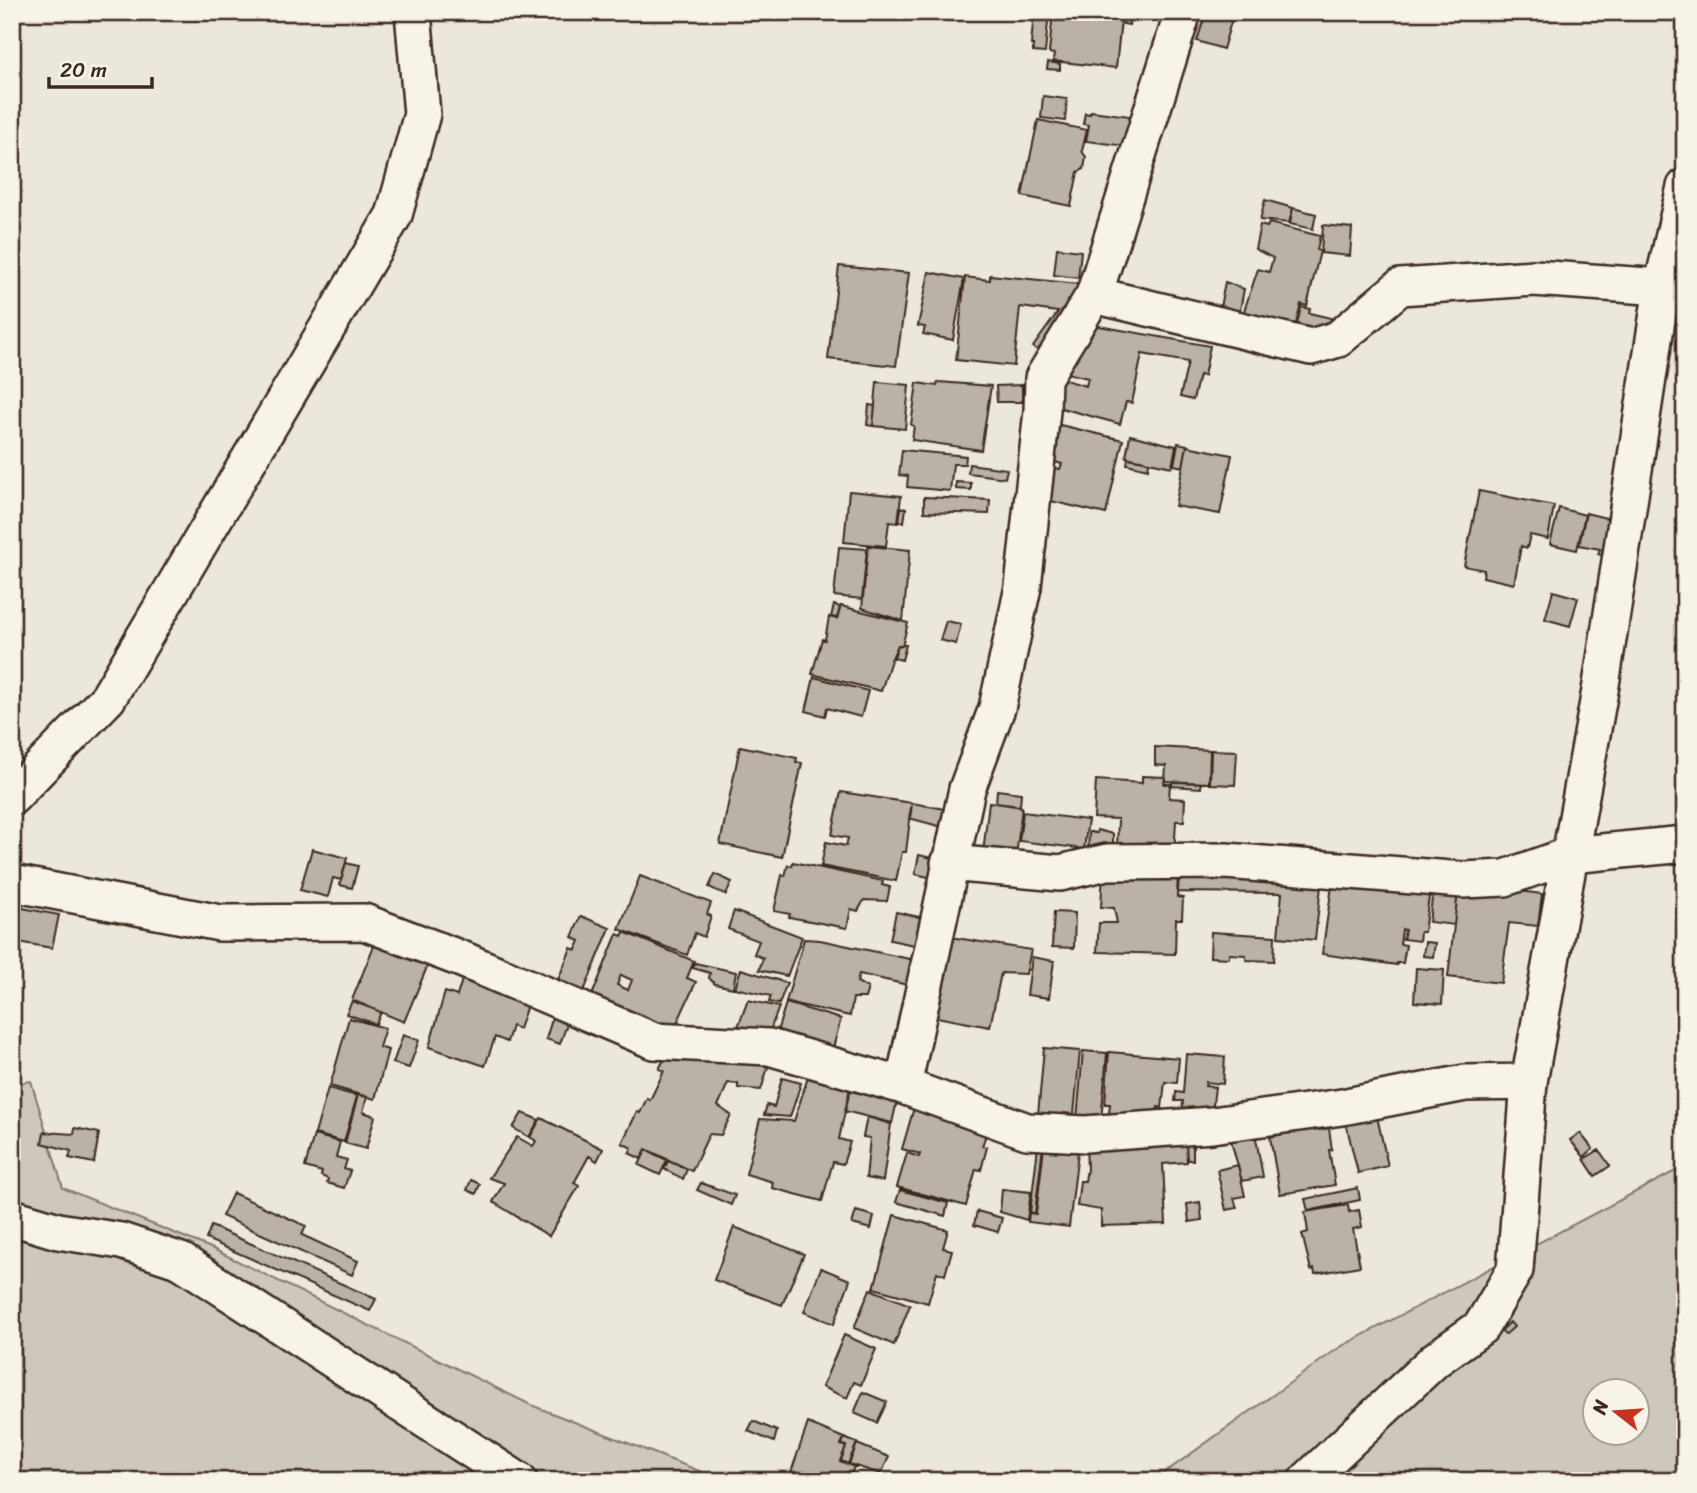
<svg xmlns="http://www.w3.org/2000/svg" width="1697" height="1493" font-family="Sriracha,sans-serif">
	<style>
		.green { fill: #cec8bc; stroke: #84796d; stroke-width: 2; fill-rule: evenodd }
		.building { fill: #bab2a7; stroke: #3b2a1e; stroke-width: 2; fill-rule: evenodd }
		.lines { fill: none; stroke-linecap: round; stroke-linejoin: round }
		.minor-casing { stroke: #3b2a1e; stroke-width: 40 }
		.minor { stroke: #f7f3e8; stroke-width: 35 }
	</style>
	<rect width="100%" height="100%" fill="#ece7dc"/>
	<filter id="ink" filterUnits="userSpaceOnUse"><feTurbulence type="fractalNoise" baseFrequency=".0143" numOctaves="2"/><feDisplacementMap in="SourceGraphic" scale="14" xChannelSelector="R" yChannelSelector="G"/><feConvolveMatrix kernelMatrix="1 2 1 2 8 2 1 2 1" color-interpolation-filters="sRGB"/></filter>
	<g filter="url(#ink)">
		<path class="green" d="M31 1081 63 1188 211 1248 531 1405 707 1474 734 1481H12V1084Z
			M1685 1166V1481H1153L1340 1347ZM1596 1392H1638V1434H1596Z"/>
		<path class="building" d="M1034 12H1049L1045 53 1033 52V45H1031Z
			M1053 12H1105V18L1121 20 1116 68 1053 61 1054 54 1049 53Z
			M1124 12H1130L1129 25 1123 24Z
			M1206 12H1234L1223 49 1197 41Z
			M1048 62 1060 64V70L1047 69Z
			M1043 96 1067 99 1065 121 1041 118Z
			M1091 111 1130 116 1126 146 1086 141 1089 125 1083 124 1085 113 1090 114Z
			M1038 120 1087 130 1082 151 1086 157 1084 169 1078 172 1071 206 1022 196Z
			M1265 200 1293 208 1289 223 1260 220Z
			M1293 208 1316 214 1313 229 1290 224Z
			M1269 223 1320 236 1317 250 1320 251 1307 306 1301 304 1296 324 1291 323 1288 331 1242 317 1258 269 1269 272 1273 258 1255 249 1260 225 1267 227Z
			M1323 225 1352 228 1350 256 1321 253Z
			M1057 248 1081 251 1078 278 1054 275Z
			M839 266 909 273 896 366 828 359Z
			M929 272 964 279 953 340 923 334 925 327 918 326Z
			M990 275 1078 284 1075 313 1048 357 1033 347 1058 312 1020 307 1014 366 956 360 965 277 990 280Z
			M1225 282 1244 289 1239 316 1219 312Z
			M1301 307 1310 309 1309 313 1331 318 1328 330 1325 333 1297 324Z
			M1088 324 1210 346 1204 376 1199 375 1193 400 1180 397 1188 362 1142 354 1132 403 1126 402 1120 424 1050 405ZM1067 373 1088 378 1086 386 1065 380Z
			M877 382 909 385 905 429 873 426Z
			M938 382 991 386 981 450 912 440 914 426 911 425 917 383 937 386Z
			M1022 385V402H997L996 386Z
			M869 405 875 406 873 426 867 425Z
			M1056 424 1123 440 1106 514 1038 498 1045 466 1060 469 1062 464 1047 460Z
			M1130 435 1176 446 1172 467 1126 457Z
			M1178 443 1187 445 1183 467 1174 465Z
			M1187 446 1232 455 1220 514 1175 506Z
			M902 450 966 456 965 464H953L950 491 907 487 908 476 899 475Z
			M1128 458 1149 462 1148 469 1127 464Z
			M969 464 1007 469 1005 478 968 473Z
			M956 482 971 483V490L956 489Z
			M849 491 901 496 898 523 889 522 886 546 844 542Z
			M1479 491 1554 506 1548 539 1530 535 1527 548 1521 546 1514 584 1483 577 1484 570 1464 566Z
			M924 497 990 500 989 514 924 512Z
			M901 508H906L904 522 899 521Z
			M1559 508 1585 515 1577 550 1550 544Z
			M1586 513 1610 519 1602 555 1598 554 1600 549 1579 545Z
			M868 546 910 550 903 621 862 608Z
			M839 547 867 549 862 599 834 596Z
			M1553 591 1578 598 1570 626 1545 619Z
			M834 605 840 607 837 618 831 617Z
			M841 606 908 623 902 646 898 645 891 660 881 691 812 674 822 639 825 640 829 617 837 619Z
			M946 621 961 624 956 644 940 640Z
			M898 645H906L902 660 894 658Z
			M814 677 868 691 861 717 827 708 825 716 806 711Z
			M740 746 797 758 796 762 802 763 782 857 720 844Z
			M1155 747 1210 750 1209 783 1165 781 1166 766 1155 765Z
			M1211 750 1237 751 1235 785 1210 784Z
			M1142 776 1165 777 1164 784H1170L1169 798 1185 799 1184 821H1176L1174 854 1117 851 1118 819 1094 818 1096 780 1142 783Z
			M1172 782 1201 783V788L1172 786Z
			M997 790 1021 793 1020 806 996 803Z
			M841 792 912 803 906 852H902L896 881 821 866 826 842 846 846 848 838 832 835Z
			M989 802 1022 807 1016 857 983 853Z
			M912 803 950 810 946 828 909 818Z
			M1023 812 1088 820 1084 849 1019 841Z
			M1097 830 1113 834V854L1088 853 1089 832 1097 833Z
			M312 849 347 858 341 880 333 878 328 897 300 890Z
			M919 855 936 859 933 878 915 874Z
			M793 862 883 881 882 885 890 887 887 901 864 900 858 911 851 909 847 928 789 917 790 914 774 911 782 875 785 876 788 865 792 866Z
			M346 863 358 866 352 888 340 885Z
			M1103 871 1178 873 1177 897 1183 898 1182 919H1176L1175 954 1097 952 1099 923H1117L1114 908 1101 907Z
			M1179 873 1322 877 1315 940 1278 937 1282 893 1178 892Z
			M715 874 732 882 726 895 709 887Z
			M640 876 711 903 707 914 711 916 704 937 695 933 687 955 619 929Z
			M1333 879 1430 890 1424 932H1420L1419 941 1403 939 1405 930 1402 929 1400 944 1406 945 1403 963H1397V965L1322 954Z
			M1496 888 1542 894 1538 926 1509 923 1501 983 1448 977 1458 891Z
			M1433 891 1458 892 1454 925 1429 922Z
			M12 906 59 915 52 948 12 941Z
			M734 911 802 937 787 976 759 970 763 958 754 954 759 941 728 929Z
			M896 912 924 918 919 946 890 940Z
			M1054 912 1075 913 1074 948 1052 947Z
			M581 916 610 928 584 991 558 980 571 948 576 950 580 941 572 937Z
			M624 932 694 961 687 978 696 982 672 1034 589 1003 617 934 622 936ZM621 975 632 980 628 990 617 985Z
			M1211 932 1275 936 1274 961 1246 960V955L1229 954V958L1210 957Z
			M944 936 1031 950 1026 974 1001 973 990 1027 926 1015Z
			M377 938 430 960 404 1022 352 1000Z
			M804 939 820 940 919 961 908 985 859 974 857 982 868 988 865 998H853L850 1016 786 1002Z
			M1425 942 1435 943 1433 957 1423 956Z
			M1032 957 1054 961 1049 998 1027 995Z
			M695 963 736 972 733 988 715 984 709 978 710 973 693 968Z
			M1416 968 1444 970 1442 1004 1414 1002Z
			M741 969 787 983 779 1004 769 1002 771 996 735 988Z
			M464 973 529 999 519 1029 512 1026 507 1042 495 1037 485 1066 429 1047 445 992 457 996Z
			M748 1000 779 1007 767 1038 735 1035Z
			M352 1001 381 1012 376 1024 346 1014Z
			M786 1003 841 1019 831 1055 775 1038Z
			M553 1016 568 1021 560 1044 546 1039Z
			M349 1018 385 1028 379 1047 388 1050 375 1099 330 1086Z
			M403 1035 419 1040 409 1068 393 1063Z
			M670 1048 764 1060V1066L768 1067 761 1090 738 1088V1084L728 1083 718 1106 731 1115 721 1135 709 1134 692 1171 646 1149 641 1159 629 1153 632 1148 622 1143 637 1112 640 1113 647 1098 650 1100 664 1071 659 1069Z
			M1044 1048 1080 1051 1074 1114 1064 1113V1117L1038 1115Z
			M1083 1051 1107 1053 1101 1121 1077 1119Z
			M1109 1052 1179 1058 1177 1083 1165 1082 1162 1108 1158 1107 1156 1122 1109 1113 1110 1104H1105Z
			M1186 1054 1225 1057 1223 1084 1206 1082 1205 1086 1215 1087 1212 1112H1182L1183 1101H1175L1176 1092 1183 1093Z
			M808 1077 850 1088 839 1139 850 1142 843 1164 833 1162 822 1201 772 1188 773 1182 746 1174 760 1119 794 1121Z
			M782 1078 801 1083 790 1117 764 1115 767 1105 774 1107Z
			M328 1088 357 1096 344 1142 315 1134Z
			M850 1091 897 1101 892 1123 845 1111Z
			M358 1095 367 1097 363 1112 375 1116 366 1149 345 1143Z
			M915 1104 988 1129 982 1146 987 1147 981 1170 976 1169 966 1206 897 1187 907 1153 919 1157 920 1154 902 1149Z
			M1376 1112 1388 1166 1358 1173 1345 1119Z
			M522 1113 539 1120 529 1137 513 1128Z
			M867 1117 891 1124 883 1181 866 1178 870 1138 863 1137Z
			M541 1118 603 1149 597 1161 589 1156 574 1183 579 1186 549 1236 493 1202 504 1183 489 1178 517 1137 533 1146 536 1141 530 1137Z
			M1320 1126V1130L1329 1128 1332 1150H1329L1335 1185 1280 1194 1270 1137Z
			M75 1128 99 1133 94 1163 69 1158 71 1151 42 1143 44 1132 74 1134Z
			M1255 1133 1263 1177 1242 1181 1230 1137Z
			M1580 1133 1593 1149 1584 1157 1570 1140Z
			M314 1135 340 1142 336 1157 347 1160 344 1169 350 1171 344 1188 327 1183 328 1179 321 1176 322 1172 305 1167Z
			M1186 1142H1193V1160H1187Z
			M1186 1143 1187 1162 1163 1164 1166 1224 1101 1226V1210L1077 1206 1080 1181H1085L1087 1169 1086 1145Z
			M1038 1146H1043L1035 1213H1030Z
			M1044 1147 1078 1152 1069 1227 1028 1222 1029 1213 1036 1214Z
			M646 1150 667 1160 660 1175 639 1165Z
			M1599 1150 1610 1166 1595 1176 1584 1159Z
			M668 1161 687 1169 683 1179 664 1169Z
			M1238 1165 1245 1196 1234 1198 1237 1208 1226 1210 1217 1170Z
			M471 1180 480 1184 476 1194 467 1190Z
			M701 1183 735 1195 731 1205 697 1190Z
			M1358 1188 1360 1200 1308 1211 1305 1199Z
			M1002 1189 1031 1192 1027 1220 1000 1212Z
			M900 1190 948 1203 945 1216 896 1202Z
			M233 1193 306 1226 302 1235 358 1261 352 1275 222 1216Z
			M1200 1202 1202 1220 1189 1222 1187 1204Z
			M1348 1205 1349 1212 1359 1210 1362 1227 1353 1229 1360 1266 1315 1274 1314 1269 1311 1270 1302 1234 1308 1232 1305 1212Z
			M856 1211 874 1216 871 1229 852 1224Z
			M977 1211 1002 1218 998 1232 974 1225Z
			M894 1215 948 1230 943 1248 952 1250 945 1275 937 1272 928 1303 874 1288Z
			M211 1226 376 1299 370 1311 206 1239Z
			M734 1227 804 1254 782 1305 714 1280Z
			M821 1268 850 1280 834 1324 804 1312Z
			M870 1289 910 1305 894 1345 854 1328Z
			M1510 1322 1514 1327 1505 1335 1501 1331Z
			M844 1335 876 1349 861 1385 854 1382 847 1398 822 1387Z
			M863 1392 887 1402 877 1423 854 1413Z
			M753 1421 777 1431 774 1442 748 1431Z
			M808 1423 844 1438 841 1445 846 1447 840 1461 854 1467 848 1481H788Z
			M844 1438 857 1443 848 1464 841 1461 846 1446 842 1445Z
			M857 1444 889 1457 881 1474 849 1464Z"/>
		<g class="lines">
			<g class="minor-casing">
				<path id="minor" d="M1094 295 1311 347 1338 339 1400 287 1534 278 1662 287
					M12 797 108 698 394 215 422 114 413 12
					M949 863 1060 873 1107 862 1226 861 1463 880 1505 878 1570 855 1685 844
					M12 883 220 923 364 922 464 960 654 1041 769 1047 903 1086 1027 1131 1085 1134 1212 1125 1342 1107 1465 1083 1529 1082
					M903 1086 967 789 997 708 1023 587 1042 411 1043 378 1094 295 1183 12
					M12 1217 58 1231 121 1241 181 1261 519 1481
					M1306 1481 1435 1360 1481 1327 1515 1270 1529 1082 1601 685 1662 287 1685 187"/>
			</g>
			<use href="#minor" class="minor"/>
		</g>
	</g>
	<rect width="1697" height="1493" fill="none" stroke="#f7f3e8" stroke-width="42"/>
	<rect x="21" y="21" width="1655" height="1451" fill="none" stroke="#3b2a1e" stroke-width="2.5" filter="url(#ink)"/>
	<g transform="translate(1616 1412) rotate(287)"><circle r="33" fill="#f7f3e8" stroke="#aca397" stroke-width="2"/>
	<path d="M0-5L12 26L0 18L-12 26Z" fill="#c8321e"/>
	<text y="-10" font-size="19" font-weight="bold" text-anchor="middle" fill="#3b2a1e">N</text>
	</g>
	<path d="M49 77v10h103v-10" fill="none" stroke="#3b2a1e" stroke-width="3.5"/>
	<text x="60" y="77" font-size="21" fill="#3b2a1e" stroke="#f7f3e8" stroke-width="5" paint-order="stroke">20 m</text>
</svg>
